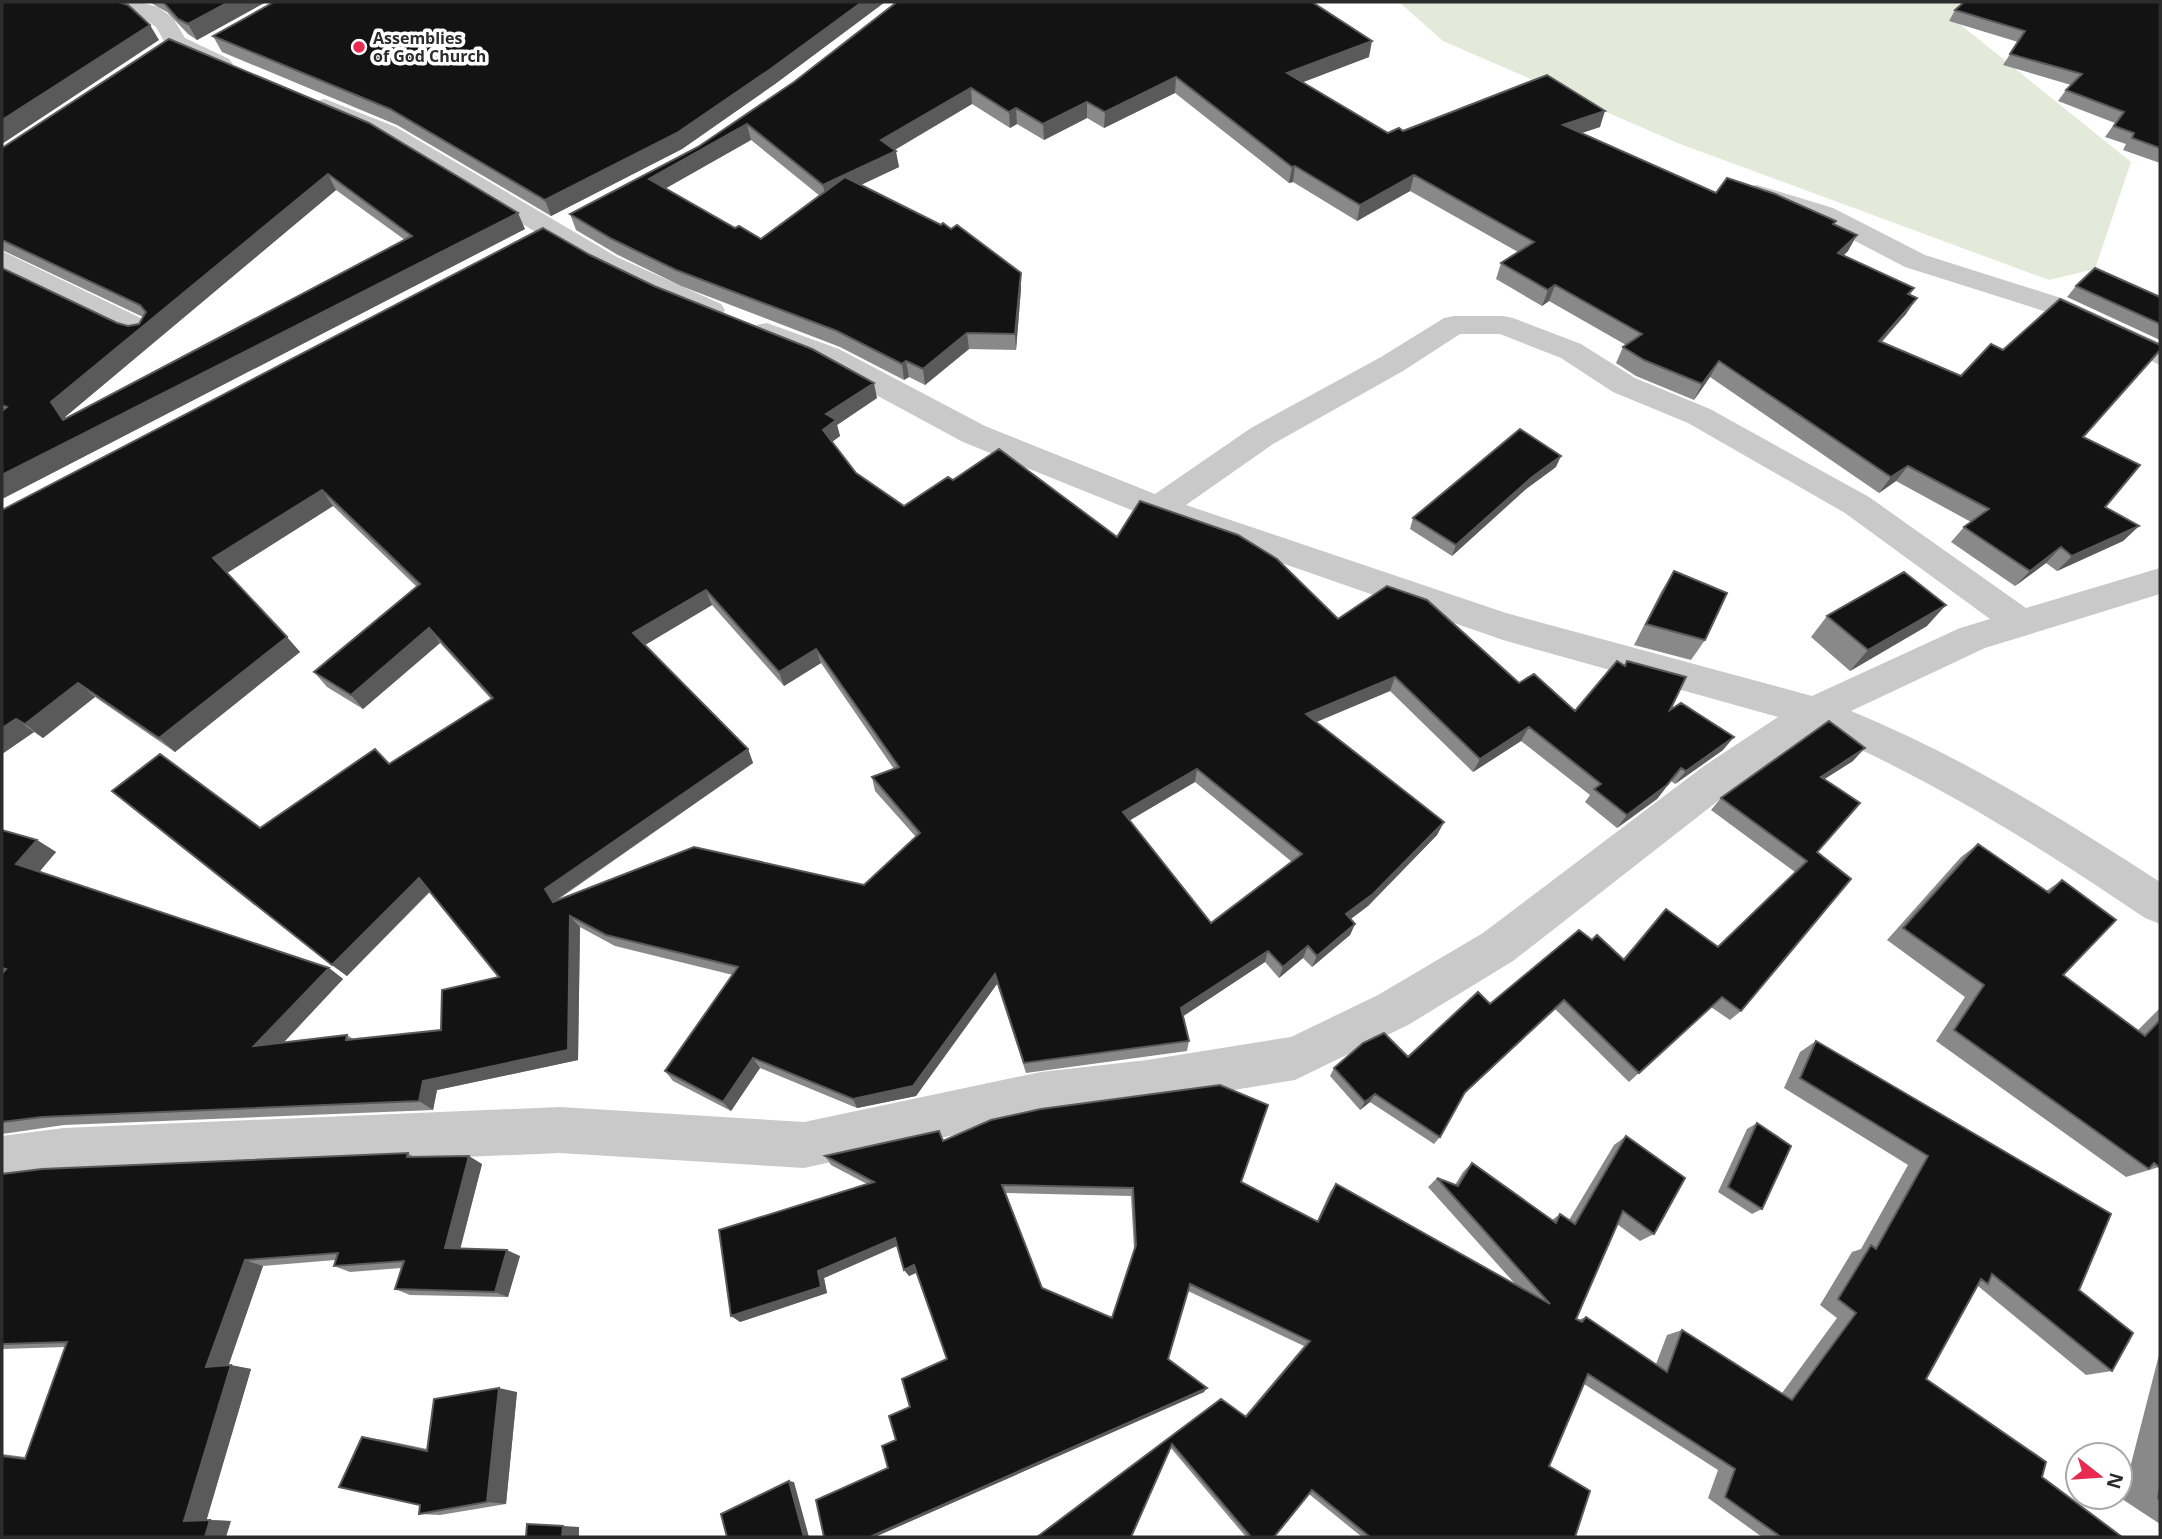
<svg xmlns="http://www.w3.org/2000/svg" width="2162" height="1539" font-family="'Open Sans',sans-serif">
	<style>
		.green { fill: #e4ead9 }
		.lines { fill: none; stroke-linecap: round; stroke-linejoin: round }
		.street { fill: #c9c9c9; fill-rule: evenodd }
		.wall { fill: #898989; fill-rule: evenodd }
		.shaded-wall { fill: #5a5a5a }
		.building { fill: #131313; stroke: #5a5a5a; stroke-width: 2; fill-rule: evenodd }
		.poi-dot { fill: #e82950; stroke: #fff; stroke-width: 2.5 }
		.labels { text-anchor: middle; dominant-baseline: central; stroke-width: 7; stroke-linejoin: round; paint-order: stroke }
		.far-poi-label { font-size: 16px; font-weight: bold; fill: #2c2c2c; stroke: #fff; text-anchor: start }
	</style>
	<rect width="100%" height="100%" fill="#fff"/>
	<path class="green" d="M1399 2H1960L1951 17 2131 162 2095 269 2049 280 1680 144 1443 41Z"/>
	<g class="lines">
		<path class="street" d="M104 2H139L158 7 173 18 185 38 229 59 233 64 229 69 221 71 168 48 156 27 142 17 107 7Z
			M325 99 396 127 617 257 721 304 725 310 721 316 711 319 701 316 597 269 378 137 316 111 313 106 316 101Z
			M1757 185 1833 208 1925 255 2064 299 2160 343V365L2044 311 1905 267 1815 220 1748 199 1744 193 1748 187Z
			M2 251 151 323 156 330 151 337 141 339 131 337 15 281 2 272Z
			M1454 316H1503L1513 318 1581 344 1635 378 1710 409 1869 497 2026 608 2160 568V594L1985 648 1851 711C1961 756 2061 818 2160 882V924L2145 918C2040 847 1934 780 1817 730L1732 790 1513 961 1408 1025 1295 1080 1147 1104 1041 1116 804 1168 560 1153 64 1174 2 1182V1136L64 1128 560 1107 804 1122 1041 1072 1147 1060 1291 1037 1378 995 1483 933 1704 766 1778 717 1503 640 1146 516 963 442 817 363 757 339 752 332 757 325 767 323 839 349 985 426 1155 494 1251 428 1381 357 1444 318ZM1460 334H1500L1561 358 1613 392 1688 423 1845 513 1990 619 1960 628 1812 696 1506 613 1186 505 1273 444 1403 371Z"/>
	</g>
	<path class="wall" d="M144 2H266L197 40 188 34 167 12 151 3Z
		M274 2H885L775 84 682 149 551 216 397 125 222 52 213 36Z
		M2160 2V163L2123 150 2126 144 2105 137 2115 123 2058 101 2066 90 2071 85 2003 65 2018 42 1949 21 1955 10Z
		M169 39 525 229 2 499V268L117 323 128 326 139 324 143 317 2 250V148ZM336 190 405 240 66 418 65 417Z
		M1369 57 1303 82 1388 133 1403 131 1600 127 1581 133 1716 193 1836 221 1834 225 1848 251 1843 256 1914 288 1910 295 1906 314 1882 342 2083 437 2105 507 2139 526 2123 541 2057 571 2046 563 2015 586 1951 542 1964 527 1971 522 1896 481 1879 493 1710 377 1694 400 1636 376 1616 363 1623 347 1626 345 1549 301 1542 306 1496 279 1501 263 1518 252 1410 191 1357 221 1293 182 1289 183 1175 93 1104 128 1087 118 1044 140 1017 124 1010 128 972 104 895 150 899 167 861 185 1021 289 1016 350 969 349 925 385 909 377 904 380 840 347 681 286 618 255 576 230 570 214 698 147 794 82ZM751 140 820 196 761 239 735 228 666 188Z
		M590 255 877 398 837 425 840 436 832 442 856 473 904 506 953 480 1117 537 1338 619 1519 683 1575 711 1670 710 1723 750 1675 784 1671 781 1657 799 1617 828 1585 802 1590 795 1521 741 1473 772 1390 691 1316 722 1444 822 1437 835 1368 906 1351 919 1355 924 1350 935 1312 967 1303 958 1279 978 1265 962 1183 1016 1189 1041 1187 1051 1026 1073 997 984 916 1096 857 1108 760 1068 731 1111 673 1081 665 1071 733 975 615 946 580 927 578 1060 437 1090 433 1110 64 1125 2 1134V830L37 840 56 852 39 872 329 968 343 979 283 1043 347 1035 353 1039 441 1030 499 977 430 892 347 976 332 965 260 828 389 764 491 699 440 643 363 709 327 687 314 672 417 587 333 506 227 573 300 652 175 752 95 697 43 738 34 732 2 754V510ZM712 605 784 686 821 663 894 769 872 777 875 791 916 837 864 885 556 901 753 763 748 749 645 645ZM1195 782 1292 862 1211 923 1129 820Z
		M2076 286 2160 297V340L2067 297Z
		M1556 467 1526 489 1452 556 1410 529 1413 518Z
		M1674 571 1705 640 1691 660 1634 645 1661 592Z
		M1827 616 1927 626 1850 671 1811 637Z
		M1853 761 1824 779 1817 852 1741 1011 1730 1020 1711 1007 1629 1082 1555 1009 1463 1095 1440 1137 1434 1144 1370 1102 1360 1110 1330 1076 1334 1068 1408 1057 1592 940 1623 959 1666 909 1718 947 1795 872 1711 810 1721 798Z
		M1978 844 2046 891 2062 880 2063 975 2138 1030 2160 1008V1165L2159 1167 2126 1177 1936 1041 1965 997 1887 940 1961 857Z
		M1816 1041 2079 1290 2112 1371 2086 1375 1978 1286 1926 1379 2042 1477 2122 1537H1762L1708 1498 1718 1470 1584 1384 1549 1466 1575 1537H1362L1309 1494 1274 1537H1246L1170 1447 1037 1537 1221 1399 1245 1416 1304 1346 1188 1291 1168 1359 1204 1392 877 1536 824 1537 888 1468 896 1440 910 1407 947 1359 916 1273 909 1276 897 1246 824 1278 827 1293 740 1322 867 1184 831 1165 825 1156 943 1141 1241 1182 1317 1221 1330 1192 1336 1184 1517 1286 1428 1187 1437 1178 1455 1185 1463 1172 1472 1163 1552 1220 1560 1214 1569 1220 1614 1145 1626 1136 1654 1234 1640 1241 1617 1224 1576 1319 1578 1320 1586 1317 1656 1364 1667 1335 1682 1330 1782 1393 1837 1318 1820 1305 1852 1252 1861 1249 1908 1165 1784 1088 1800 1052ZM1006 1193 1131 1196 1134 1249 1112 1318 1042 1288Z
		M1757 1123 1762 1209 1752 1214 1718 1192 1747 1129Z
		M408 1153 414 1157 482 1164 460 1248 520 1256 508 1297 410 1295 395 1289 401 1268 350 1272 334 1266 335 1260 263 1266 228 1365 251 1369 206 1520 231 1521 2 1537V1454L25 1457 66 1347 2 1349V1174Z
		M2160 1351V1524L2122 1499Z
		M517 1392 506 1504 440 1515 419 1514 420 1505 362 1437 384 1440 427 1449Z"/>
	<path class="shaded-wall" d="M229 2H266L197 40 188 24Z
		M862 2H885L775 84 682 149 551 216 545 200Z
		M150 25 159 40 2 144V120Z
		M1372 41 1369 57 1285 89 1287 73Z
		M1176 77 1175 93 1104 128 1105 112Z
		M971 88 972 104 884 156 881 140Z
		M1087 102V118L1044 140 1043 124Z
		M1016 108 1017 124 1010 128 1009 112Z
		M1605 111 1600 127 1558 141 1563 125Z
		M747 124 751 140 654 195 649 179Z
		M896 151 899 167 826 201 823 185Z
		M1295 166 1293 182 1289 183 1292 167Z
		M328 174 336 190 65 417 78 436 63 420 51 402Z
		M1414 175 1410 191 1357 221 1360 205Z
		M518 213 525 229 2 499V475Z
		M1857 235 1848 251 1828 269 1838 253Z
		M1021 273V289L1016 350 1015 334Z
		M1555 285 1549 301 1542 306 1548 290Z
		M1917 298 1906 314 1868 356 1879 341Z
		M967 333 969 349 925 385 923 369Z
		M906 361 909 377 904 380 902 364Z
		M1719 361 1710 377 1694 400 1702 384Z
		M874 383 877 398 837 425 840 436 826 446 823 430 826 414Z
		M1561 456 1556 467 1526 489 1452 556 1456 545 1531 478Z
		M1908 466 1896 481 1879 493 1891 477Z
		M322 490 333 506 227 573 213 558Z
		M2139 526 2123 541 2057 571 2072 556Z
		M2061 547 2046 563 2015 586 2030 571Z
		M706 590 712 605 640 648 633 633Z
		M1946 605 1927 626 1850 671 1868 650Z
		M429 628 440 643 363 709 351 695Z
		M287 637 300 652 175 752 159 738Z
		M816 649 821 663 784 686 779 672Z
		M1395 677 1390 691 1302 728 1306 714Z
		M78 683 95 697 43 738 25 724Z
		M16 719 34 732 2 754V728Z
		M1529 727 1521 741 1473 772 1480 759Z
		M1734 737 1723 750 1675 784 1686 771Z
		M1865 748 1853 761 1809 789 1821 777Z
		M748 749 753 763 553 902 545 889Z
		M1681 768 1657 799 1617 828 1627 815Z
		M1197 769 1195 782 1122 825 1123 812Z
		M1444 822 1437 835 1368 906 1341 926 1346 914Z
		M37 840 56 852 35 877 16 864Z
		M419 878 431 890 347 976 332 965Z
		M570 916 580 927 578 1060 437 1090 433 1110 419 1101 423 1081Z
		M1355 924 1350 935 1312 967 1317 956Z
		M1308 946 1303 958 1279 978 1283 967Z
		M1268 951 1265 962 1179 1019 1181 1008Z
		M329 968 343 979 271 1056 254 1046Z
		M995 974 997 984 916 1096 857 1108 853 1099Z
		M1564 1000 1555 1009 1458 1100 1465 1092Z
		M753 1058 760 1068 731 1111 723 1102Z
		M1375 1094 1370 1102 1360 1110 1365 1102Z
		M469 1156 482 1164 459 1254 445 1248Z
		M895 1238 899 1245 824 1278 827 1293 740 1322 731 1316 818 1271Z
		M507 1250 520 1256 508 1297 495 1292Z
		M245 1260 263 1266 227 1370 206 1367Z
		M914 1265 918 1272 909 1276 904 1270Z
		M231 1365 251 1369 206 1522 184 1521Z
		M499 1388 517 1392 506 1504 487 1502Z
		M1207 1388 1204 1392 877 1536V1537H872V1536Z
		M789 1481 794 1482 809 1537H804Z
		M210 1520 231 1521 226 1537H205Z
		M563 1526 579 1527V1537H562Z"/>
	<path class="building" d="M2 2H119L128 5 150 25 2 120Z
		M163 2H229L188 24 178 19Z
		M274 2H862L772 68 677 133 545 200 390 109 213 36Z
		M897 2H1312L1372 41 1287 73 1388 133 1399 128 1403 131 1547 75 1605 111 1563 125 1716 193 1727 178 1775 194 1836 221 1833 224 1857 235 1838 253 1914 288 1908 294 1917 298 1879 341 1961 376 1991 344 2003 350 2060 299 2160 345V350L2083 437 2140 465 2105 507 2139 526 2072 556 2061 547 2030 571 1964 527 1989 509 1908 466 1891 477 1719 361 1702 384 1644 360 1623 347 1642 334 1555 285 1548 290 1501 263 1534 242 1414 175 1360 205 1295 166 1292 167 1176 77 1105 112 1087 102 1043 124 1016 108 1009 112 971 88 881 140 896 151 823 185 747 124 649 179 735 228 739 226 761 239 845 177 941 225 943 223 951 229 957 225 1021 273 1015 334 967 333 923 369 906 361 902 364 837 331 676 270 612 239 570 214 698 147 794 82Z
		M1964 2H2160V148L2132 138 2134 133 2114 126 2124 112 2066 90 2082 74 2010 54 2025 31 1955 10Z
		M169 39 369 123 518 213 2 475V411L7 407 2 405V268L117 323 128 326 139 324 146 312 140 305 2 240V148ZM328 174 412 236 63 420 51 402Z
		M543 228 590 255 654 286 812 349 874 383 826 414 836 420 823 430 856 473 904 506 948 477 953 480 999 449 1117 537 1140 501 1238 535 1277 559 1338 619 1387 586 1427 600 1519 683 1534 674 1575 711 1617 661 1625 666 1627 661 1686 677 1670 710 1681 703 1734 737 1686 771 1681 768 1667 785 1627 815 1594 789 1601 784 1529 727 1480 759 1395 677 1306 714 1444 822 1373 894 1346 914 1355 924 1317 956 1308 946 1283 967 1268 951 1181 1008 1189 1041 1024 1063 995 974 913 1086 853 1099 753 1058 723 1102 665 1071 738 967 606 935 570 916 568 1050 423 1081 419 1101 42 1117 2 1122V974L6 969 2 968V830L37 840 16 864 329 968 254 1046 347 1035 346 1040 441 1030 442 990 499 977 419 878 332 965 112 791 160 754 260 828 375 749 389 764 493 698 429 628 351 695 314 672 420 584 322 490 213 558 287 637 159 738 78 683 25 724 16 719 2 728V510ZM706 590 779 672 816 649 899 767 872 777 920 833 864 885 694 847 553 902 545 889 748 749 633 633ZM1197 769 1302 854 1211 923 1123 812Z
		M2095 268 2160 297V324L2076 286Z
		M1520 429 1561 456 1531 478 1456 545 1413 518Z
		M1674 571 1727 593 1705 640 1646 624Z
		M1904 572 1946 605 1868 650 1827 616Z
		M1829 721 1865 748 1821 777 1860 803 1817 852 1851 879 1741 1011 1722 997 1639 1073 1564 1000 1465 1092 1440 1137 1375 1094 1365 1102 1334 1068 1363 1043 1384 1033 1408 1057 1478 992 1490 1004 1579 930 1592 940 1597 935 1624 960 1666 909 1718 947 1807 861 1721 798Z
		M1978 844 2049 893 2062 880 2116 920 2063 975 2145 1036 2160 1020V1165L2159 1167 2154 1163 2149 1169 1954 1030 1984 985 1903 928Z
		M1816 1041 2111 1214 2079 1290 2133 1333 2112 1371 1992 1274 1988 1284 1981 1279 1926 1379 2046 1462 2042 1477 2122 1537H1781L1725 1497 1735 1469 1588 1374 1549 1466 1590 1491 1575 1537H1370L1312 1490 1274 1537H1251L1172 1444 1131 1537H1037L1221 1399 1246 1417 1310 1341 1190 1284 1168 1359 1207 1388 872 1536V1537H824L816 1500 888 1468 882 1446 896 1440 889 1416 910 1407 902 1379 947 1359 914 1265 904 1270 895 1238 818 1271 821 1287 731 1316 719 1230 874 1182 825 1156 939 1131 943 1141 991 1120 1041 1109 1220 1085 1268 1105 1241 1182 1318 1222 1336 1184 1550 1304 1437 1178 1458 1186 1472 1163 1556 1223 1560 1214 1575 1224 1626 1136 1685 1178 1654 1234 1623 1211 1576 1319 1582 1322 1586 1317 1667 1372 1682 1330 1792 1400 1856 1313 1838 1299 1871 1245 1876 1249 1928 1156 1800 1078ZM1002 1185 1133 1188 1136 1245 1112 1318 1042 1288Z
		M1757 1123 1791 1146 1762 1209 1728 1187Z
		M408 1153 407 1157 469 1156 445 1248 507 1250 495 1292 395 1289 404 1261 334 1266 338 1253 245 1260 206 1367 231 1365 184 1521 210 1520 205 1537H2V1456L25 1459 67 1342 2 1344V1174L42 1169Z
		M499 1388 487 1502 419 1514 420 1505 339 1487 362 1437 427 1451 434 1399Z
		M789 1481 804 1537H727L721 1514Z
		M2160 1487V1500L2158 1498Z
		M527 1524 563 1526 562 1537H526Z"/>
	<circle class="poi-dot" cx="359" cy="47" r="7"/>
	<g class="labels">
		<g class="far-poi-label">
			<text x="373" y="38">Assemblies<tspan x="373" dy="18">of God Church</tspan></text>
		</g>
	</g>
	<rect width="2162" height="1539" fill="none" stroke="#2c2c2c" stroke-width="7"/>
	<g transform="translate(2099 1476) rotate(107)"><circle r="33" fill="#ffffff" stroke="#ababab" stroke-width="2"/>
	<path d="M0-5L12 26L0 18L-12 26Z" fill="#e82950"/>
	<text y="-10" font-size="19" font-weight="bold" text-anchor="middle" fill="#2c2c2c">N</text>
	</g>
</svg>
